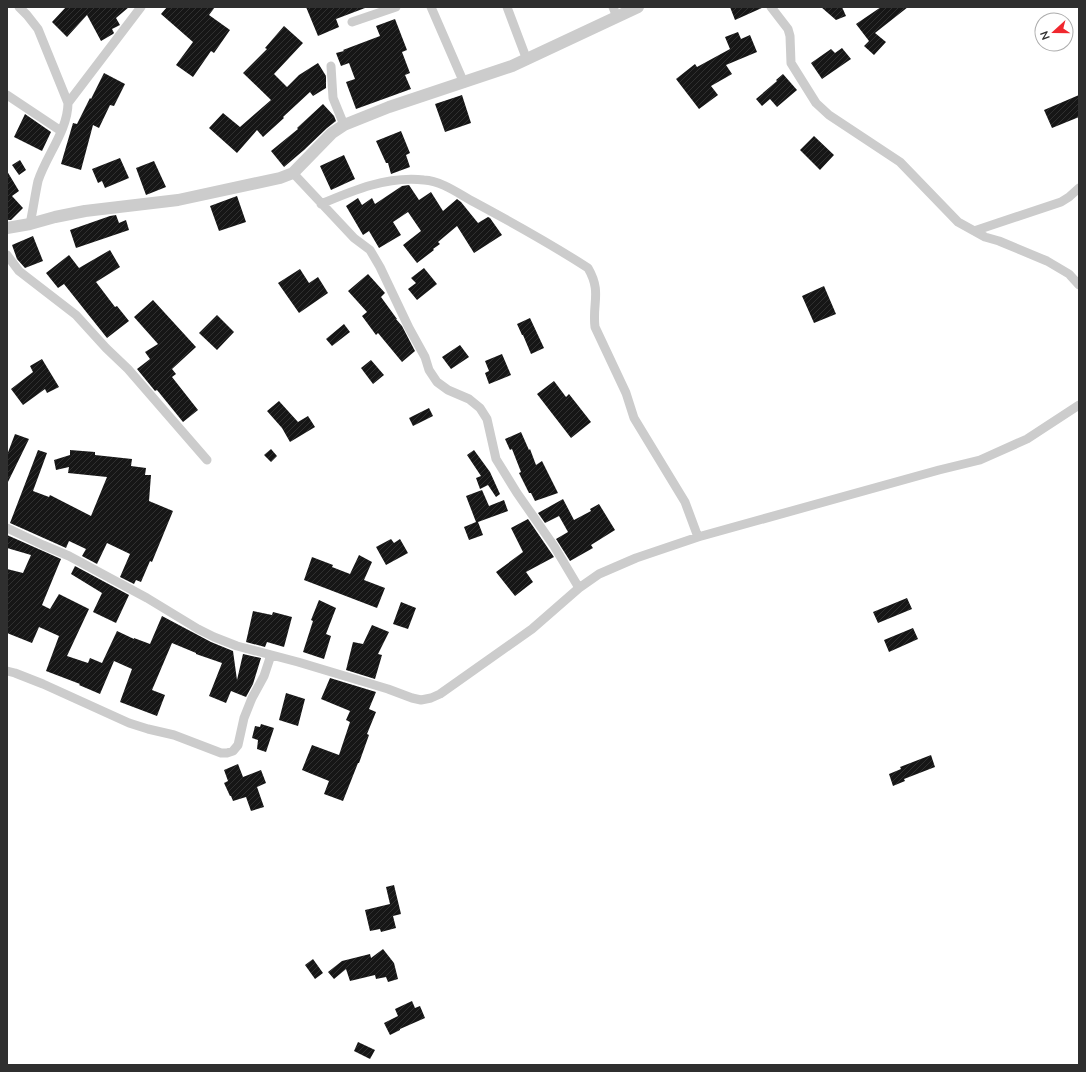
<svg xmlns="http://www.w3.org/2000/svg" width="1086" height="1072" font-family="Mulish,sans-serif">
	<style>
		.building { fill: url(#building-hatch) }
		.lines { fill: none; stroke-linecap: round; stroke-linejoin: round }
		.minor { stroke: #ccc; stroke-width: 9 }
		.tertiary { stroke: #ccc; stroke-width: 12 }
	</style>
	<defs>
		<pattern id="building-hatch" width="6" height="6" patternUnits="userSpaceOnUse"><rect width="6" height="6" fill="#161616"/><path d="M-1 1l2-2M0 6l6-6M5 7l2-2" fill="none" stroke="#303030"/></pattern>
	</defs>
	<rect width="100%" height="100%" fill="#fff"/>
	<path class="building" d="M66 7H129L116 18 120 25 112 29 114 33 113 34 101 41 87 15 67 37 52 22Z
		M167 7H215L209 15 230 30 214 53 211 51 193 77 176 65 193 42 161 14Z
		M306 7H364L365 8 336 19 339 27 318 36Z
		M730 7H764L735 20Z
		M821 7H842L846 16 836 20Z
		M881 7H908L875 33 886 42 874 55 864 46 869 41 856 24Z
		M395 19 407 50 402 52 410 73 405 75 411 89 356 109 346 82 355 79 349 63 341 66 336 53 344 51 343 50 380 36 376 26Z
		M284 26 303 43 274 74 287 87 299 75 318 63 326 76V88L313 96 310 92 283 117 284 118 263 137 257 130 237 153 209 128 223 113 240 127 271 100 243 73 267 49 265 48Z
		M738 32 741 39 750 35 757 52 726 65 732 74 711 86 718 95 699 109 676 79 695 64 697 67 730 49 725 37Z
		M842 48 851 59 822 79 811 63 831 49 835 53Z
		M104 73 125 84 114 106 110 105 99 128 93 125 81 170 61 164 73 123 77 124 90 98 91 99Z
		M783 74 797 90 777 107 770 99 762 106 756 99 777 81 776 80Z
		M462 95 471 123 445 132 435 104Z
		M1079 95V117L1052 128 1044 110Z
		M323 104 334 116 336 121 327 128 304 150 284 167 271 151 298 129 297 128Z
		M25 114 51 132 42 151 14 137Z
		M401 131 410 153 406 155 410 167 391 174 388 163H386L376 141Z
		M814 136 834 155 820 170 800 150Z
		M344 155 355 179 331 190 320 166Z
		M120 158 129 178 105 188 102 181 98 183 92 169Z
		M20 160 26 170 19 175 12 165Z
		M154 161 166 187 146 195 136 168Z
		M7 171 19 191 12 196 23 208 11 220H7Z
		M409 185 419 200 431 192 443 211 457 199 461 202 478 223 488 217 490 218 502 235 474 253 457 226 438 242 440 244 433 249 434 250 417 263 403 245 421 231 408 212 393 222 401 235 379 248 369 231 363 235 346 206 358 198 362 205 372 198 375 204 402 186Z
		M237 196 246 222 219 231 210 206Z
		M116 215 119 223 126 220 129 230 76 248 70 230 110 216Z
		M33 236 43 261 25 268 17 259 12 245Z
		M110 250 120 267 96 282 115 307 117 306 129 321 107 338 64 284 58 288 46 273 69 255 79 268Z
		M424 268 437 284 417 300 408 289 416 283 411 278Z
		M300 269 309 283 318 277 328 293 299 313 278 283Z
		M368 274 385 293 381 297 397 319H396L402 326 415 351 402 362 378 333 376 335 362 316 367 312 348 291Z
		M824 286 836 314 814 323 802 296Z
		M153 300 196 347 172 369 176 374 172 377 198 410 183 422 157 390 155 391 137 369 150 359 145 352 158 344 134 317Z
		M217 315 234 332 217 350 199 333Z
		M530 318 544 348 531 354 523 335H522L517 324Z
		M344 324 350 332 332 346 326 339Z
		M460 345 469 357 451 369 442 357Z
		M502 354 511 375 489 384 485 373 489 371 485 361Z
		M42 359 59 387 47 393 45 389 23 405 11 389 33 372 30 366Z
		M371 360 384 375 373 384 361 368Z
		M554 381 566 397 569 394 591 422 571 438 537 394Z
		M279 401 298 422 308 416 315 427 290 442 282 428 267 411Z
		M429 408 433 416 413 426 409 418Z
		M521 432 529 450 530 449 536 465 542 461 558 493 535 501 531 493H529L519 473 521 472 512 449 510 450 505 439Z
		M15 434 29 439 7 484V455Z
		M271 449 277 456 271 462 264 455Z
		M38 450 47 453 33 491 49 497 50 495 91 516 107 477 68 473 69 467 56 470 54 460 70 455V450L95 452V455L132 459 131 466 146 468 145 475H151L149 501 173 511 152 562 150 561 141 582 136 580 134 584 120 577 130 554 107 543 97 564 82 556 86 549 69 541 66 548 10 523Z
		M474 450 490 472 500 494 496 497 488 485 480 489 476 478 481 476 467 455Z
		M482 490 489 506 504 500 508 511 478 522 483 535 469 540 464 527 476 522 466 496Z
		M563 499 574 520 591 511 590 509 599 504 615 530 591 545 593 548 570 561 556 539 568 532 559 516 545 523 538 513Z
		M528 519 554 557 526 572 533 582 515 596 496 572 523 552 511 528Z
		M7 535 61 559 42 605 50 609 59 594 89 609 67 656 88 663 90 658 102 663 117 631 134 639V638L150 644 162 616 211 642 233 651 237 680 243 654 261 658 253 684 246 697 231 691 226 703 209 696 222 663 196 654V653L172 643 152 690 165 695 157 716 120 702 132 669 114 661 100 694 79 685 80 684 46 671 59 636 39 627 32 643 7 633V569L23 573 31 555 7 548Z
		M391 539 394 543 400 539 408 553 386 565 376 547Z
		M359 555 372 562 364 580 385 588 377 608 304 580 312 557 333 565 332 567 350 574Z
		M75 566 129 595 116 623 93 612 102 593 71 574Z
		M907 598 912 609 878 623 873 612Z
		M319 600 336 608 326 634 331 636 324 659 303 652 313 621 311 620Z
		M401 602 416 608 408 629 393 624Z
		M253 611 272 615 273 612 292 617 284 647 267 642 265 647 246 642Z
		M372 625 389 632 378 654 382 655 375 679 346 670 353 642 363 644Z
		M913 628 918 639 889 652 884 640Z
		M330 678 376 692 369 709 376 712 367 734 369 735 359 763H358L343 801 324 794 329 781 302 770 312 745 339 755 350 722 346 720 350 711 321 699Z
		M286 693 305 699 298 726 279 720Z
		M261 724 274 728 266 752 257 749 258 740 252 738 255 726 260 727Z
		M931 755 935 767 904 779 905 781 893 786 889 774 901 769 900 767Z
		M238 764 243 777 261 770 266 783 257 787 264 807 251 811 246 797 233 801 231 796H230L224 783 228 781 224 770Z
		M394 885 401 914 393 916 396 928 381 932 380 929 370 931 365 910 390 904 386 887Z
		M383 949 394 963 398 979 388 982 386 977 376 979 375 975 350 981 346 969 334 979 328 972 342 961 370 954 371 958Z
		M313 959 323 973 315 979 305 965Z
		M412 1001 415 1008 420 1006 425 1018 400 1029V1030L390 1035 384 1023 398 1016 395 1009Z
		M358 1042 375 1050 370 1059 354 1051Z"/>
	<g class="lines">
		<path class="minor" d="M19 7 27 15 38 29 68 103
			M431 7 464 83
			M507 7 527 60
			M613 7 617 17
			M771 7 788 29 790 36 791 63 816 103 829 115 900 162 958 222 985 237 999 241 1047 261 1069 274 1079 285
			M352 22 396 7
			M331 66 333 98 344 125
			M7 95 61 131
			M293 173 354 238 370 250 380 267 409 328 425 357 429 370 437 382 448 390 469 399 480 408 487 419 496 459 517 493 554 546 579 588
			M321 204C354 190 387 176 424 180 442 181 459 194 474 202 513 223 551 244 588 268 602 292 592 303 595 327L626 393 634 418 685 502 698 537
			M30 224C33 210 35 195 38 181 46 156 68 130 68 103L141 7
			M974 231 1061 202 1069 197 1079 188
			M7 255 19 271 76 315 106 348 128 369 207 460
			M7 528 43 545 69 556 147 598 198 629 214 637 237 646 298 662 388 689 412 698 421 700 431 698 440 694 532 629 579 588 599 574 636 558 698 537 939 470 980 460 1027 439 1079 405
			M7 671 15 673 43 684 129 723 148 729 174 735 221 753H227L233 751 238 745 244 718 252 698 264 676 271 655"/>
		<path class="tertiary" d="M7 228 30 224 55 217 85 211 178 200 280 178 293 173 332 133 344 125 389 107 512 66 638 7"/>
	</g>
	<rect width="1086" height="1072" fill="none" stroke="#2f2f2f" stroke-width="16"/>
	<g transform="translate(1054 32) rotate(249)"><circle r="19" fill="#ffffff" stroke="#acacac"/>
	<path d="M0-3L7 15L0 10L-7 15Z" fill="#f0272e"/>
	<text y="-6" font-size="11" font-weight="bold" text-anchor="middle" fill="#2f2f2f">N</text>
	</g>
</svg>
